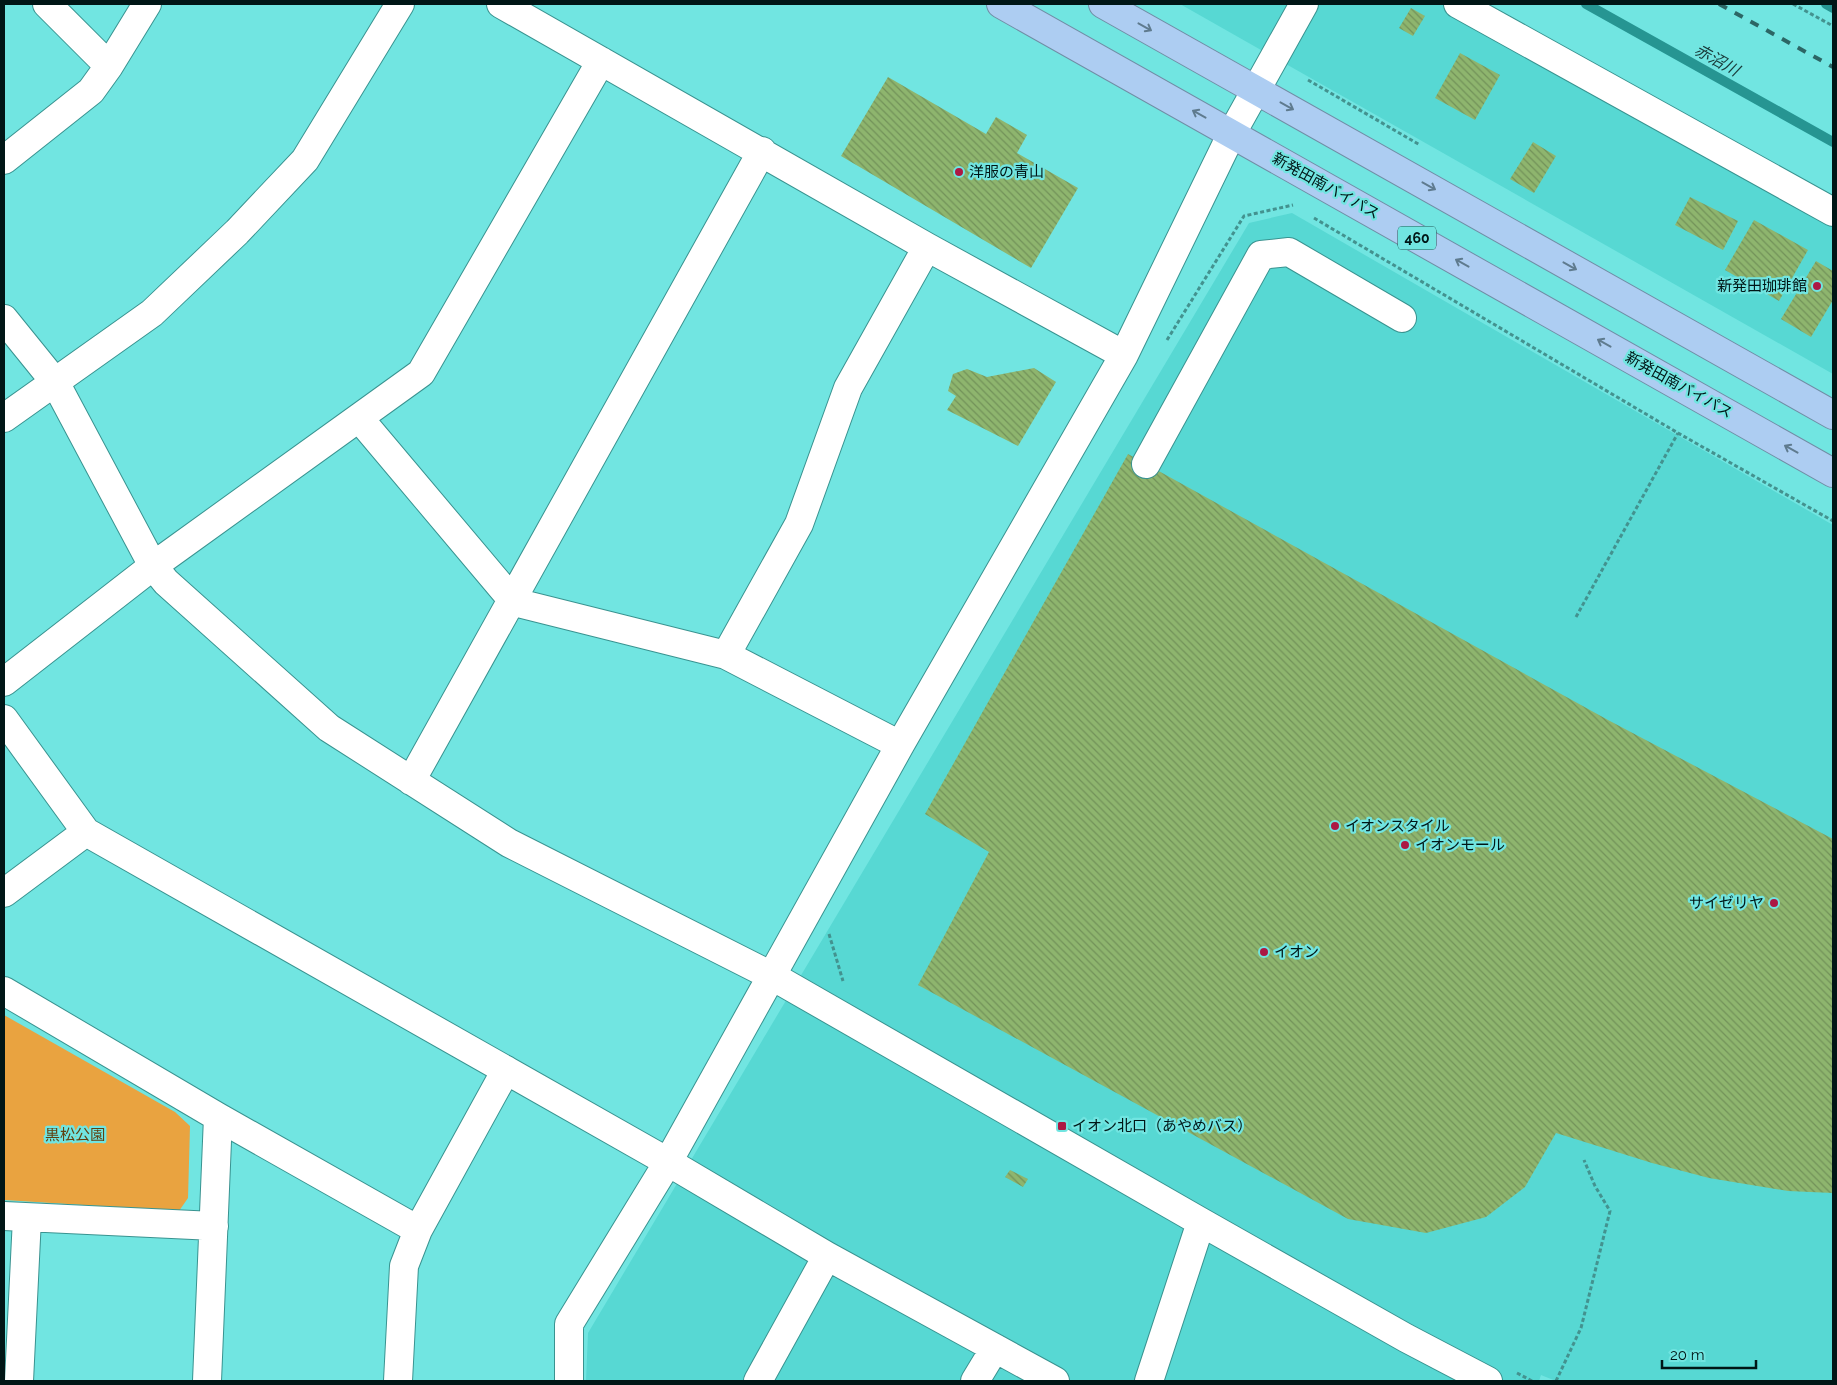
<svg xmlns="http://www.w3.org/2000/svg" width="1837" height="1385" font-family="Raleway,'Noto Sans JP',sans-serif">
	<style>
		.built { fill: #57d8d3 }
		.park { fill: #e9a340 }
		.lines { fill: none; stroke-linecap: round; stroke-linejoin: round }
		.stream { stroke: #269592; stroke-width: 10 }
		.building { fill: url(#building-back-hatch) }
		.minor-casing { stroke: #399390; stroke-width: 30 }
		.highway-casing { stroke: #708da5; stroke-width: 30 }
		.path { stroke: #43928f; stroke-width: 3; stroke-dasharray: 4 2.5; stroke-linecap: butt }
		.minor { stroke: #fff; stroke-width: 28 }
		.highway { stroke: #adcdf2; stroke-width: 28 }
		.rail { stroke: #2c6665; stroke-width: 4; stroke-dasharray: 9 9; stroke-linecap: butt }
		.oneway { stroke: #5f7b8f }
		.poi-dot { fill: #ac1844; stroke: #71e5e1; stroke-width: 2 }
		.labels { text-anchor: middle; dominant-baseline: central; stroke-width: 4.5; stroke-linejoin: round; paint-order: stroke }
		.shield { fill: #71e5e1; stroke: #225453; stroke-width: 1 }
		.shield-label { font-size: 14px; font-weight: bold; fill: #001616 }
		.poi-label { font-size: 15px; fill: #001616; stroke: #71e5e1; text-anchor: start }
		.street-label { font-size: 15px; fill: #001616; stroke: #71e5e1 }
		.park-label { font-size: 15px; fill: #614010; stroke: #71e5e1 }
		.water-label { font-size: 16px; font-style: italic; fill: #193938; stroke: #71e5e1 }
	</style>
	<defs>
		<pattern id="building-back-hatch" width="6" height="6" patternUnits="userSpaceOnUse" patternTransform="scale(1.25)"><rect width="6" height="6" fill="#8eb56e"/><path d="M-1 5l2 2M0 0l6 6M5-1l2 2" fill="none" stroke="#729259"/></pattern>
	</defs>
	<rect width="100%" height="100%" fill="#71e5e1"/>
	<path class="built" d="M1180 4H1466L1833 209V374Z
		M1292 213 1833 525V1381H1556L1541 1375 1539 1381H586L588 1333 1249 223Z"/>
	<path class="park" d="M4 1015 175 1112 190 1126 188 1198 179 1211 4 1200Z"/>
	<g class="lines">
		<path class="stream" d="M1586 4 1833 142
			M1826 4 1833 8"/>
	</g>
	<path class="building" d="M1411 8 1425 16 1413 36 1399 28Z
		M1460 53 1500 75 1475 120 1435 98Z
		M888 77 986 134 996 117 1027 135 1017 153 1078 188 1031 268 841 156Z
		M1533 142 1556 156 1534 193 1510 179Z
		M1690 197 1738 221 1723 250 1675 225Z
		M1754 220 1808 250 1779 301 1725 270Z
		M1816 261 1833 271V300L1811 337 1781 319Z
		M1034 368 1056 382 1018 446 947 410 956 396 948 391 953 374 967 369 987 377Z
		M1128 454 1608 720 1833 839V1193L1788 1191 1709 1178 1652 1163 1556 1133 1525 1187 1486 1217 1426 1233 1348 1219 918 985 989 852 925 814Z
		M1010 1170 1028 1179 1023 1187 1005 1177Z"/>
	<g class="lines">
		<g class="minor-casing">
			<path id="minor" d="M47 4 109 66
				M501 4 927 247 1124 355
				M1458 4 1833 212
				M4 160 91 91 109 66 147 4
				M4 319 55 382 153 566 166 582 329 728 509 843 772 976 1201 1222 1406 1338 1488 1381
				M4 418 152 313 237 232 305 160 400 4
				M359 418 514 602 726 655 900 745
				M1146 464 1261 255 1289 252 1402 318
				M726 655 799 524 848 388 927 247
				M4 682 153 566 421 373 601 61
				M4 719 86 832 668 1162 827 1256 1055 1381
				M411 781 762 151
				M4 893 86 832
				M4 991 218 1117 418 1230
				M4 1216 214 1226
				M19 1381 27 1218
				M207 1381 218 1117
				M398 1381 404 1266 418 1230 506 1070
				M569 1381V1324L668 1162 900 745 1124 355 1232 133 1304 4
				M758 1381 827 1256
				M975 1381 995 1348
				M1149 1381 1201 1222"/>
		</g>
		<g class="highway-casing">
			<path id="highway" d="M1001 4 1833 473
				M1103 4 1833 415"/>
		</g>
		<path class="path" d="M1793 4 1833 26
			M1308 80 1420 145
			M1314 218 1678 433 1833 521
			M1167 340 1244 216 1293 205
			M1576 617 1678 433
			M829 934 843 981
			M1517 1373 1532 1381
			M1556 1381 1581 1328 1610 1211 1595 1186 1584 1160"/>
		<use href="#minor" class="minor"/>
		<use href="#highway" class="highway"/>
		<path class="rail" d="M1719 4 1833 67"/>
	</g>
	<defs><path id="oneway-shaft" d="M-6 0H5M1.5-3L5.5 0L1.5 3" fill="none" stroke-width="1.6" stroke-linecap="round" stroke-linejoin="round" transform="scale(1.25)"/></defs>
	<g class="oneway">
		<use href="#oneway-shaft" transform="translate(1145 27) rotate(29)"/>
		<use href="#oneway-shaft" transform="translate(1287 106) rotate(29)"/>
		<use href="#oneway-shaft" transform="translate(1199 114) rotate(-151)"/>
		<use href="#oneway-shaft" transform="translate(1429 186) rotate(29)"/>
		<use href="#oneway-shaft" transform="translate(1462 263) rotate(-151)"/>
		<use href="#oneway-shaft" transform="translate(1570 266) rotate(29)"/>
		<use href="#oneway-shaft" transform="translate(1604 343) rotate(-151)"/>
		<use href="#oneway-shaft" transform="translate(1791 449) rotate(-151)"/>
	</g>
	<g class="poi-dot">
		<circle cx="959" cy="172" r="5"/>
		<circle cx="1817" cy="286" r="5"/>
		<circle cx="1335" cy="826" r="5"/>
		<circle cx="1405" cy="845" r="5"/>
		<circle cx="1774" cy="903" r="5"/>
		<circle cx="1264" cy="952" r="5"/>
		<rect x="1057" y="1121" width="10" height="10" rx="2.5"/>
	</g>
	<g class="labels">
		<rect class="shield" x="1398" y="226.5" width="38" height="23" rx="4"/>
		<g class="shield-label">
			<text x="1417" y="238">460</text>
		</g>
		<g class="poi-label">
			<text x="969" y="172">洋服の青山</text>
			<text x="1807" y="286" text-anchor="end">新発田珈琲館</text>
			<text x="1345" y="826">イオンスタイル</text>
			<text x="1415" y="845">イオンモール</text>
			<text x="1764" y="903" text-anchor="end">サイゼリヤ</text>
			<text x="1274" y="952">イオン</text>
			<text x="1072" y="1126">イオン北口（あやめバス）</text>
		</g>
		<g class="street-label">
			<text transform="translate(1326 186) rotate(29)">新発田南バイパス</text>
			<text transform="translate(1679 385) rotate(29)">新発田南バイパス</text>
		</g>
		<g class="park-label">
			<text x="75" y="1135">黒松公園</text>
		</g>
		<g class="water-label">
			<text transform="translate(1717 60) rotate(29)">赤沼川</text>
		</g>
	</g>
	<rect width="1837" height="1385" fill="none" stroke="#001616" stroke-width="10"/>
	<path d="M1662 1360v8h94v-8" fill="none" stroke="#001616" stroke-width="2.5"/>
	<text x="1670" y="1360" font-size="15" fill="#001616" stroke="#71e5e1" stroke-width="4" paint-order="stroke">20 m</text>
</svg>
